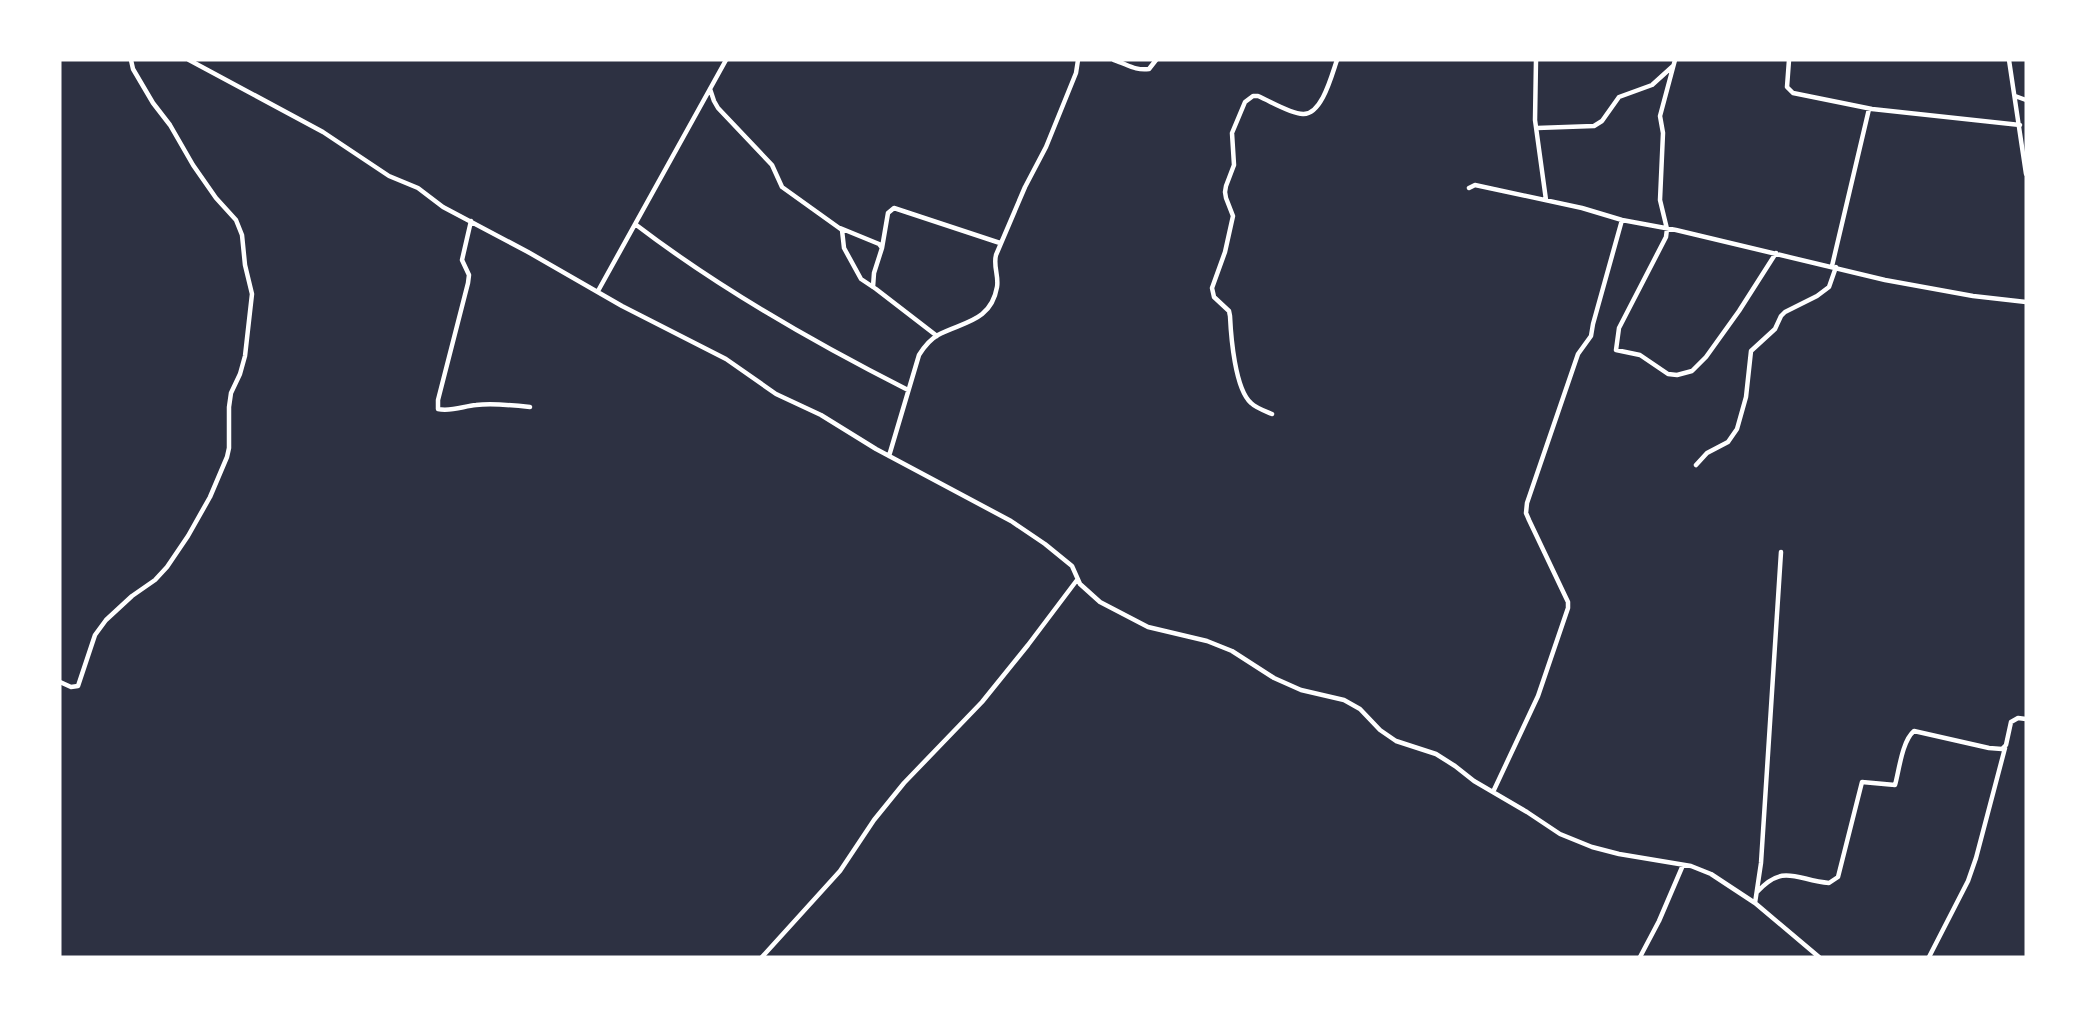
<svg xmlns="http://www.w3.org/2000/svg" width="2086" height="1017" font-family="Inter,sans-serif">
	<style>
		.lines { fill: none; stroke-linecap: round; stroke-linejoin: round }
		.minor { stroke: #fff; stroke-width: 4.5 }
	</style>
	<rect width="100%" height="100%" fill="#2d3142"/>
	<g class="lines">
		<path class="minor" d="M189 60 323 132 389 176 418 188 443 207 528 252 622 306 726 359 776 394 821 415 876 449 1011 521 1045 544 1072 566 1080 584 1100 602 1148 627 1207 641 1232 651 1274 678 1301 690 1344 700 1360 709 1380 730 1396 741 1436 754 1455 766 1474 781 1527 812 1560 834 1592 847 1619 854 1691 866 1711 874 1755 903 1819 957
			M1114 60C1127 64 1135 71 1149 69L1156 60
			M1536 60 1535 120 1546 200
			M1675 60 1660 116 1663 133 1660 200 1667 229 1666 237 1619 328 1616 350 1640 355 1668 374 1677 375 1692 371 1706 357 1739 311 1776 253
			M1789 60 1787 87 1793 93 1872 109 2020 125
			M2009 60 2026 174
			M710 89 714 101 718 108 772 165 782 187 842 230 844 248 861 279 876 289 937 336
			M2015 96 2026 100
			M1537 128 1594 126 1602 121 1619 97 1652 85 1673 66
			M1469 188 1475 185 1582 208 1622 220 1676 230 1885 280 1973 296 2026 302
			M471 221 462 260 469 275 468 283 438 400V409C451 412 464 406 476 405 494 403 512 405 530 407
			M635 224C720 289 813 342 908 390
			M840 228 879 244 882 248 874 273 873 287
			M882 248 888 213 894 208 1000 243
			M1832 266 1869 109
			M598 291 726 60
			M1272 414C1265 411 1256 408 1251 403 1235 389 1231 337 1230 316L1229 311 1214 297 1212 288 1225 252 1233 216 1226 198 1225 192 1226 186 1234 165 1232 133 1245 102 1253 96H1258C1272 102 1289 113 1303 114 1322 115 1332 74 1337 60
			M889 456 919 355C924 347 929 340 938 335 962 322 991 322 997 287 999 276 993 266 996 255L1025 187 1046 147 1076 73 1078 60
			M1696 465 1707 453 1728 442 1737 429 1746 397 1751 351 1775 329 1781 316 1785 312 1817 296 1829 287 1836 267
			M60 682 71 687 78 686 95 635 106 620 132 596 155 580 167 567 188 536 210 497 227 457 229 448V407L231 393 240 374 245 356 252 294 245 265 242 235 236 220 216 198 193 165 170 125 153 103 133 69 131 60
			M1493 792 1538 696 1568 608V602L1529 520 1526 513 1527 503 1578 354 1591 336 1593 324 1622 220
			M1757 892C1784 863 1796 880 1829 883L1838 877 1862 782 1895 785C1899 771 1902 741 1914 731L1989 748 2002 749 2006 745 2011 722 2018 718 2026 719
			M1755 903 1761 863 1781 552
			M762 957 840 871 874 820 904 783 982 702 1028 645 1077 580
			M1640 957 1659 921 1683 865
			M1929 957 1968 881 1976 858 2005 748"/>
	</g>
	<rect width="2086" height="1017" fill="none" stroke="#ffffff" stroke-width="123"/>
</svg>
